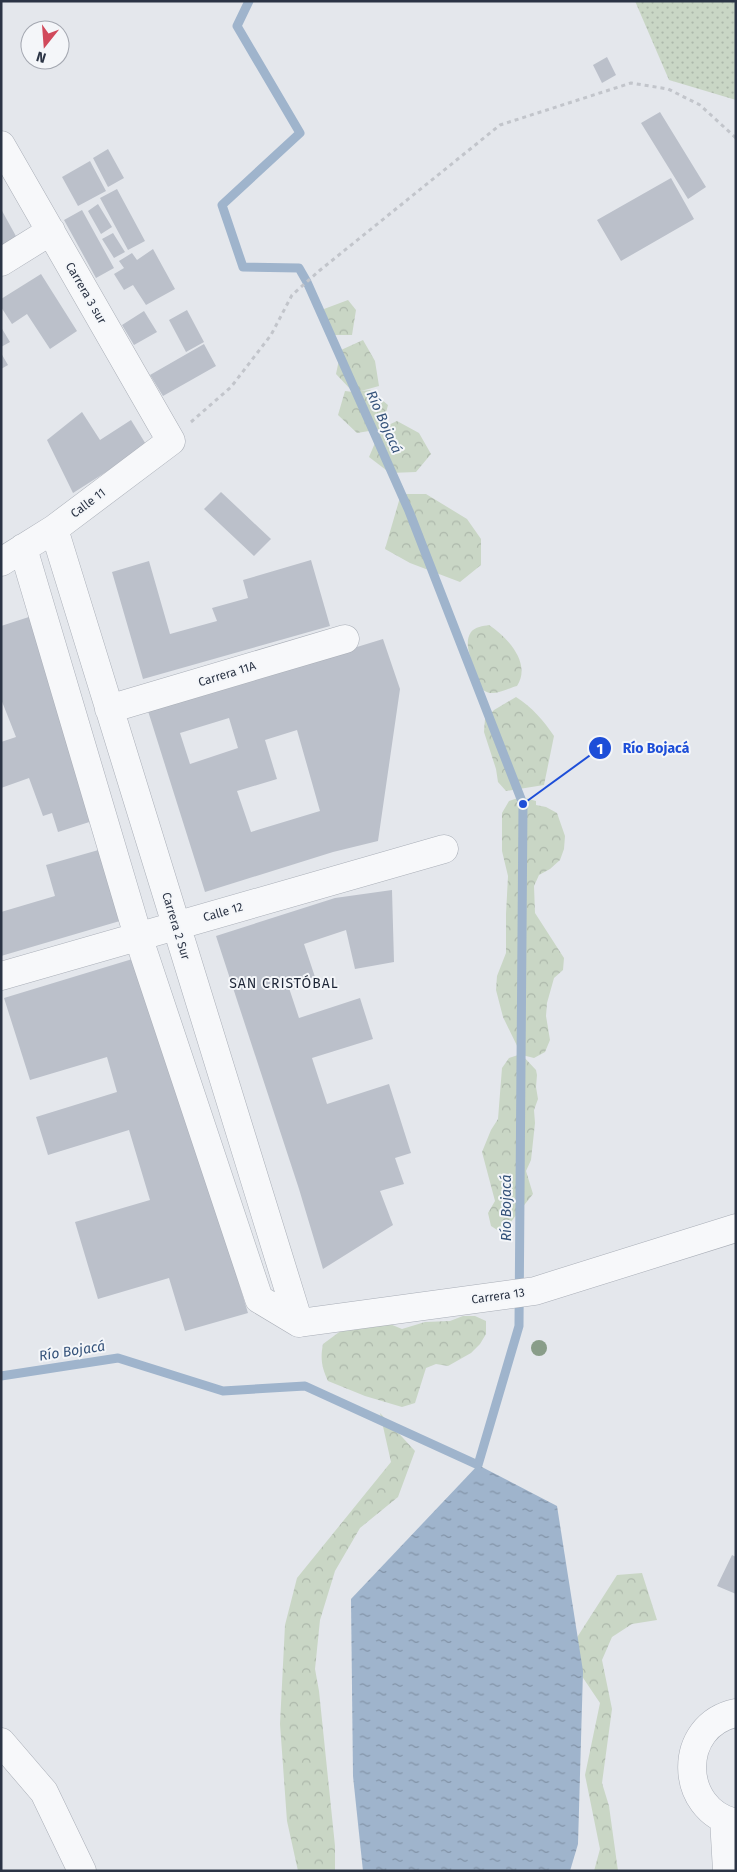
<svg xmlns="http://www.w3.org/2000/svg" width="737" height="1872" font-family="'Fira Sans',sans-serif">
	<style>
		.grass { fill: url(#grass-dots) }
		.forest { fill: url(#forest-crowns) }
		.water { fill: url(#water-ripples) }
		.lines { fill: none; stroke-linecap: round; stroke-linejoin: round }
		.stream { stroke: #9fb4cc; stroke-width: 9 }
		.building { fill: #bbc0ca; fill-rule: evenodd }
		.minor-casing { stroke: #a9aeb7; stroke-width: 29 }
		.path { stroke: #c2c5cb; stroke-width: 3; stroke-dasharray: 4 4; stroke-linecap: butt }
		.minor { stroke: #f7f8fa; stroke-width: 28 }
		.tree { fill: #899d89 }
		.labels { text-anchor: middle; dominant-baseline: central; stroke-width: 4; stroke-linejoin: round; paint-order: stroke }
		.street-label { font-size: 12px; fill: #2b3445; stroke: #f4f6f9 }
		.water-label { font-size: 14px; font-style: italic; fill: #34527a; stroke: #f4f6f9 }
		.neighbourhood-label { font-size: 14px; letter-spacing: 1px; fill: #1d2536; stroke: #f4f6f9 }
		.leader { fill: none; stroke: #1d4ed8; stroke-width: 2 }
		.callout-dot { fill: #1d4ed8; stroke: #f4f6f9; stroke-width: 2 }
		.mark-label { font-size: 15px; text-anchor: middle; font-weight: bold; fill: #fff }
		.callout-label { font-size: 14px; text-anchor: middle; font-weight: bold; fill: #1d4ed8; stroke: #f4f6f9; stroke-width: 4; stroke-linejoin: round; paint-order: stroke }
	</style>
	<defs>
		<pattern id="grass-dots" width="8" height="8" patternUnits="userSpaceOnUse" patternTransform="scale(1.25)"><rect width="8" height="8" fill="#c9d6c5"/><path d="M2 2h.1M6 6h.1" fill="none" stroke="#adb8ab" stroke-width="1.8" stroke-linecap="round"/></pattern>
		<pattern id="forest-crowns" width="20" height="18" patternUnits="userSpaceOnUse" patternTransform="scale(1.25)"><rect width="20" height="18" fill="#c9d6c5"/><path d="M2 6a3 3 0 1 1 6 0M12 15a3 3 0 1 1 6 0" fill="none" stroke="#adb8ab"/></pattern>
		<pattern id="water-ripples" width="26" height="14" patternUnits="userSpaceOnUse" patternTransform="scale(1.25)"><rect width="26" height="14" fill="#9fb4cc"/><path d="M2 4q2-2 4 0t4 0M15 11q2-2 4 0t4 0" fill="none" stroke="#8293a7"/></pattern>
	</defs>
	<rect width="100%" height="100%" fill="#e4e7ec"/>
	<path class="grass" d="M635 1H736V100L669 80Z"/>
	<path class="forest" d="M348 300 356 310 352 335H326L324 309Z
		M363 340 375 361 379 386 361 391 370 390 388 405 382 428 397 421 419 433 431 454 416 472 390 473 369 457 381 429 357 433 338 415 345 391 353 392 336 374 341 350Z
		M401 494H426L467 519 481 539V565L460 582 410 563 385 549Z
		M489 625C507 637 532 663 517 686 509 688 498 694 490 693 485 692 477 686 475 682 474 678 475 673 474 670 472 658 463 644 471 632 475 627 483 626 489 625Z
		M516 697C532 707 544 721 554 736L544 785 506 791 498 782 496 769 484 732 485 719 494 710Z
		M521 797 536 801V805L546 807 557 813 565 836 564 849 560 860 550 869 539 875 534 886 535 913 564 958 563 970 554 978 547 1003 546 1016 550 1040 545 1052 534 1058 522 1055 536 1070 537 1075 536 1087 538 1099 534 1110 535 1123 531 1160 526 1171 533 1194 502 1233 491 1226 488 1213 495 1201 482 1152 491 1130 498 1119 502 1068 509 1058 521 1054 503 1017 496 990 497 976 506 953V914L508 876 502 851V813L509 801Z
		M463 1316H475L486 1321V1334L480 1344 471 1353 448 1366 436 1364 426 1368 415 1403 402 1407 365 1396 328 1381C322 1368 320 1359 323 1344L342 1330 390 1324 402 1329 425 1322 450 1321Z
		M380 1413 415 1451 398 1497 360 1528 335 1571 320 1620 315 1669 319 1691 335 1846V1871H298L287 1821 280 1724 285 1625 297 1578 391 1462Z
		M642 1573 657 1620 632 1624 612 1637 602 1660 612 1709 602 1783 609 1806 618 1871H594L600 1849 585 1775 600 1703 573 1663 576 1639 617 1575Z"/>
	<path class="water" d="M478 1465 557 1506 583 1671 578 1844 570 1871H363L353 1776 351 1599Z"/>
	<g class="lines">
		<path class="stream" d="M1 1376 118 1358 223 1391 305 1386 478 1465 519 1326 523 804 409 511 307 282 299 268 243 267 222 205 300 133 237 26 249 1"/>
	</g>
	<path class="building" d="M607 57 616 75 602 83 593 65Z
		M660 112 706 187 688 199 641 123Z
		M108 149 124 178 108 187 93 158Z
		M90 161 106 191 78 206 62 177Z
		M671 178 694 219 621 261 597 220Z
		M117 189 145 241 128 250 100 198Z
		M98 204 112 227 101 234 88 211Z
		M1 209 17 238 1 246Z
		M82 210 114 268 96 278 64 220Z
		M113 233 125 252 114 258 102 239Z
		M153 249 175 289 146 305 133 285 124 290 114 274 124 268 119 261 132 253 137 260Z
		M41 274 77 331 50 349 27 314 12 324 1 307V299Z
		M187 310 204 342 186 352 169 320Z
		M144 311 157 332 134 345 122 325Z
		M1 327 10 342 1 347Z
		M204 344 216 366 163 396 150 375Z
		M1 353 8 365 1 369Z
		M82 412 100 440 131 420 147 446 73 493 47 440Z
		M221 492 271 539 254 556 204 509Z
		M311 560 330 626 143 679 112 572 149 561 170 634 217 621 212 608 248 598 243 580Z
		M32 616 102 818 58 832 52 813 43 816 29 778 1 788V742L16 737 1 699V626Z
		M383 639 400 689 378 841 333 852 205 892 148 711ZM229 718 238 748 190 764 180 733ZM297 730 320 811 251 832 237 791 277 779 265 740Z
		M109 847 130 918 1 956V912L55 896 46 865Z
		M392 890 394 962 355 969 346 930 304 944 315 977 288 985 299 1018 360 998 373 1039 312 1058 327 1104 389 1084 411 1153 395 1158 404 1184 380 1191 393 1225 323 1269 299 1189 216 936 335 898Z
		M139 957 248 1313 185 1331 169 1278 98 1299 75 1222 150 1200 129 1130 48 1155 36 1117 117 1092 107 1057 30 1080 4 998Z
		M732 1555 736 1557V1594L717 1586Z"/>
	<g class="lines">
		<g class="minor-casing">
			<path id="minor" d="M1 145 171 441 54 529 1 562
				M1 262 51 231
				M54 529 299 1323
				M23 548 138 936 259 1299 299 1323 535 1291 736 1228
				M109 709 345 639
				M1 976 444 849
				M736 1713C677 1725 678 1810 736 1823
				M1 1742 44 1792 82 1871
				M724 1819 727 1871"/>
		</g>
		<path class="path" d="M191 422 231 387 271 335 292 295 319 271 500 125 631 83 668 89 700 105 736 138"/>
		<use href="#minor" class="minor"/>
	</g>
	<circle class="tree" cx="539" cy="1348" r="8"/>
	<g class="labels">
		<g class="street-label">
			<text transform="translate(86 293) rotate(60)">Carrera 3 sur</text>
			<text transform="translate(88 503) rotate(-37)">Calle 11</text>
			<text transform="translate(227 674) rotate(-17)">Carrera 11A</text>
			<text transform="translate(223 912) rotate(-16)">Calle 12</text>
			<text transform="translate(176 926) rotate(73)">Carrera 2 Sur</text>
			<text transform="translate(498 1296) rotate(-8)">Carrera 13</text>
		</g>
		<g class="water-label">
			<text transform="translate(384 422) rotate(66)">Río Bojacá</text>
			<text transform="translate(506 1208) rotate(-90)">Río Bojacá</text>
			<text transform="translate(72 1351) rotate(-9)">Río Bojacá</text>
		</g>
		<g class="neighbourhood-label">
			<text x="284" y="983">SAN CRISTÓBAL</text>
		</g>
	</g>
	<path class="leader" d="M523 804L600 748"/>
	<g class="callout-dot">
		<circle cx="523" cy="804" r="5"/>
		<circle cx="600" cy="748" r="12"/>
	</g>
	<g class="mark-label">
		<text x="600" y="754">1</text>
	</g>
	<g class="callout-label">
		<text x="656" y="753">Río Bojacá</text>
	</g>
	<rect width="737" height="1872" fill="none" stroke="#2b3445" stroke-width="5"/>
	<g transform="translate(45 45) rotate(197)"><circle r="24" fill="#f4f6f9" stroke="#a4a8b1"/>
	<path d="M0-4L9 19L0 12L-9 19Z" fill="#d1495b"/>
	<text y="-8" font-size="14" font-weight="bold" text-anchor="middle" fill="#2b3445">N</text>
	</g>
</svg>
